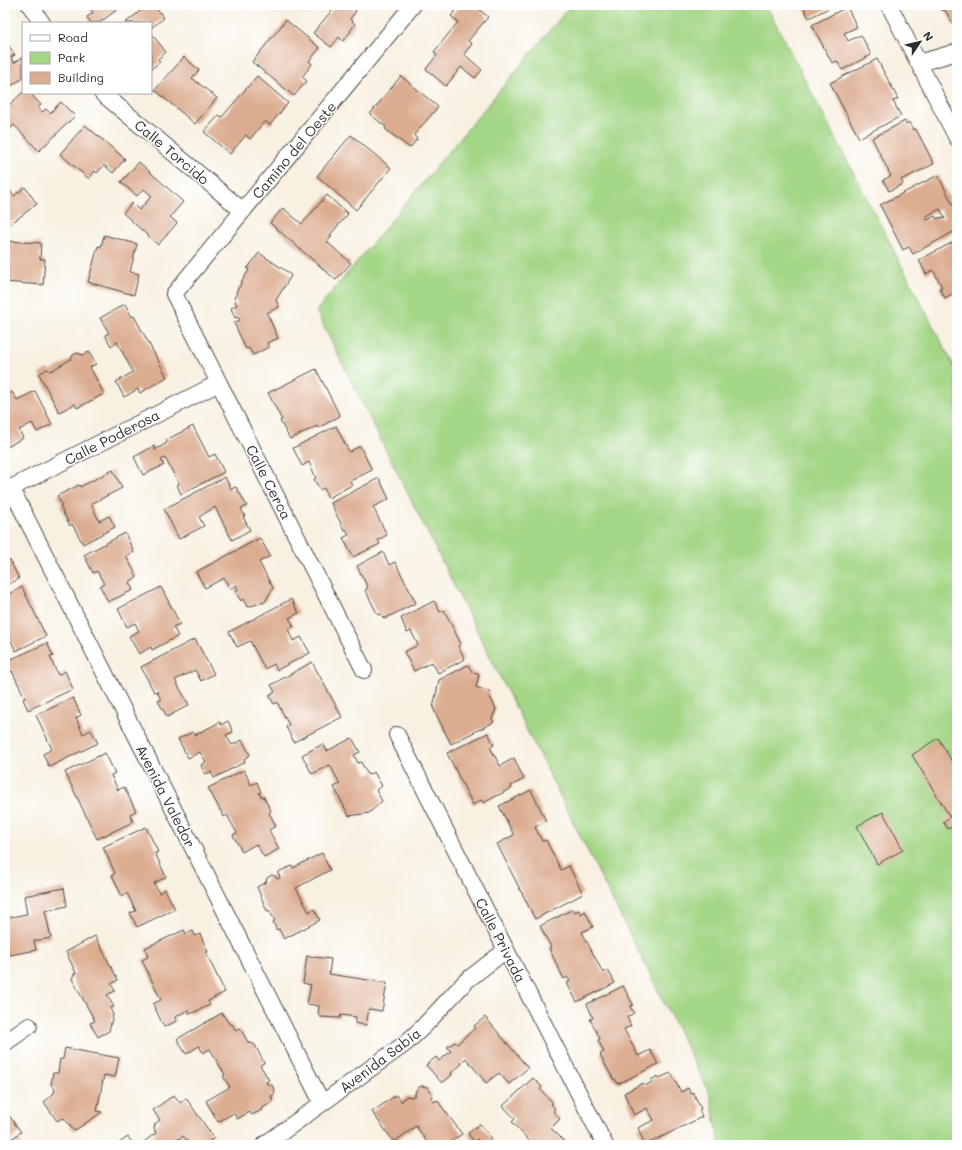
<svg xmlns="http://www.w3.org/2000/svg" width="962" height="1150" font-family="Mali,sans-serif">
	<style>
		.green { fill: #a3d685; stroke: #678058 }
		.building { fill: #dbac8f; fill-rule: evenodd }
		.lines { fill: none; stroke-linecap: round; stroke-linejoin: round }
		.minor-casing { stroke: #4a4946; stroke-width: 18 }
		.minor { stroke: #fff; stroke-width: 16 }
		.labels { text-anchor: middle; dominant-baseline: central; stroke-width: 3; stroke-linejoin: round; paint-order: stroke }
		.street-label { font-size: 14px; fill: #2b2b2b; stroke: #fff }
	</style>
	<rect width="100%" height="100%" fill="#fff"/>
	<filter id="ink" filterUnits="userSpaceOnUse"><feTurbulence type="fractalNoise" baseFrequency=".025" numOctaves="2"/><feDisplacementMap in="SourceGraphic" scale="8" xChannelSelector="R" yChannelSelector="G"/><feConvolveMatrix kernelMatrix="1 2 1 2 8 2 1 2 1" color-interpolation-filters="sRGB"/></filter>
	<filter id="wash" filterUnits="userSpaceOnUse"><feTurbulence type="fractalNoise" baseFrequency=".012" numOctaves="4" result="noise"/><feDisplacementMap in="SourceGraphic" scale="16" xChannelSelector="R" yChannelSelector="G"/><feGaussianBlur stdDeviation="0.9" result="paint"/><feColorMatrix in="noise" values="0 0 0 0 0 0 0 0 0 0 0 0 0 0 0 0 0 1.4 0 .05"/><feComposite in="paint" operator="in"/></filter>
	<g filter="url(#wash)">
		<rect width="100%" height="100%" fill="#f8f0e1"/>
		<path class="green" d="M571 5H766L957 372V1145H720L710 1094 316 311Z"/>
		<g id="blocks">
			<path class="building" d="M87 5H121L122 6 99 23H91L87 17 93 13Z
				M148 5H154L164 18 151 28V23H125Z
				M327 5H348L356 11 350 19 355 24 350 31H351L343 41 339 37 331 47 313 33 333 9Z
				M460 5H474L488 17 468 41 472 44 464 54 482 70 475 78 461 67 446 86 426 69 437 55 434 52 458 22 451 16Z
				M802 5H835L809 18Z
				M940 5H957V24L954 26 945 10 943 11Z
				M847 7 857 27 844 33 848 41 861 35 871 55 842 70 837 61 832 63 812 25Z
				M286 20 320 48 309 61 312 64 302 77 307 81 294 96 252 62Z
				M151 33 166 52 158 59 160 62 151 69Z
				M5 40 15 55 11 57 14 63 23 57V78L5 90Z
				M184 57 199 70 192 78 217 98 195 124 155 90Z
				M877 59 898 99 893 101 901 116 859 138 830 83Z
				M257 76 288 103 270 125 265 121 250 139 246 135 230 154 204 132 219 115 222 117Z
				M401 76 438 107 414 135 417 139 410 148 385 129 386 127 370 114Z
				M23 92 30 93 41 105 38 108 42 112 46 109 50 113 61 102 75 116 39 151 14 125 6 133 5 132V109Z
				M905 121 907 124 909 122 913 130 916 129 934 164 901 180 903 184 889 191 883 180 891 176 872 138Z
				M85 125 125 159 113 173 104 165 97 173 95 171 89 179 60 154Z
				M351 135 391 168 356 210 317 176Z
				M139 162 183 202 170 217 177 223 158 245 123 213 132 203 139 210 152 196 144 189 137 196 121 182Z
				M938 175 957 213V230L913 254 909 247 903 250 880 205ZM940 209 945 218 942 219 941 217 937 219 935 216 927 220 925 217Z
				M5 184 14 196 25 187 37 204 5 228Z
				M327 195 348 214 330 235 332 236 327 242 351 263 336 280 270 223 283 208 302 224Z
				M104 235 137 244 130 272 139 274 134 295 88 282 98 246 101 247Z
				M957 240V294L955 295 954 293 945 298 939 288 942 287 933 270 926 274 919 260Z
				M5 241 41 243 40 259H45L43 285 5 282Z
				M259 253 289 273 291 276 276 300 279 307 267 313 278 338 267 343 269 347 253 355 249 348 246 349 234 323 240 320 238 317 235 318 231 308 237 305 234 298 237 293 236 292 241 284H240L249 270 247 269Z
				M125 304 132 317 134 316 167 377 140 393 138 389 124 397 116 382 133 372 117 342 111 346 105 335 109 333 100 318Z
				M89 352 96 364 90 367 104 394 77 408 75 404 59 412 39 374 47 369 51 371 71 359 72 356 77 353 83 355Z
				M316 369 340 416 318 428 317 426 290 439 280 421 282 420 268 393Z
				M35 391 52 424 37 432 32 423 19 430 23 438 5 448V396L12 392 17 400Z
				M193 426 209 457 215 454 224 472 181 494 177 485 179 484 165 458 161 460 164 465 143 475 134 457 154 446 155 450 167 443 166 440Z
				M336 426 349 452 360 446 372 470 350 481 352 485 328 498 324 488 320 490 314 479 316 478 309 462 302 466 293 448Z
				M113 470 122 488 91 504 99 521 109 516 115 527 83 544 72 524 70 526 60 506 62 505 57 496 79 485 80 487Z
				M225 477 231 489 236 487 247 506 241 509 245 516 243 517 250 530 232 540 215 507 199 517 204 526 179 539 164 509Z
				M379 478 389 499 373 507 387 535 378 540 380 544 353 557 343 538 349 535 346 529 344 530 331 503Z
				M125 533 134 552 126 556 137 577 129 582 133 590 108 602 100 586 104 584 97 571 93 573 84 555Z
				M260 538 270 556 259 562 273 588 265 602 247 607 243 599 241 601 235 591 238 590 236 585 230 589 224 578 205 588 196 572Z
				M383 552 389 565 395 562 416 603 384 619 381 614 378 615 365 590 368 588 357 566Z
				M5 554 8 561 10 560 19 579 5 586Z
				M22 587 46 636 16 651 5 629V596Z
				M161 587 180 624 173 627 178 636 152 650 151 647 139 654 129 636 139 631 135 623 127 627 118 609Z
				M291 599 299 613 289 618 294 626 288 629 293 641 301 637 310 653 277 670 274 664 265 669 250 641 237 647 229 632Z
				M434 601 440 612 444 610 461 644 458 646 465 659 438 673 432 662 414 671 404 652 418 645 411 631 407 633 401 618Z
				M195 639 214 674 201 681 195 670 175 680 189 705 167 717 158 701 161 700 157 691 154 692 141 667Z
				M47 643 53 656 50 657 58 675 65 671 73 689 28 710 23 699 25 698 12 671 10 672 5 662Z
				M312 662 342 717 294 742 286 727 289 725 277 702 274 704 269 695 275 692 271 685Z
				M468 665 472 672 479 675 476 687 490 692 489 695 496 709 492 719 494 722 451 744 433 708 439 680Z
				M73 698 81 715 76 718 83 734 91 730 98 743 49 767 43 754 52 749 36 715Z
				M228 721 233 732 226 735 232 745 242 740 250 755 244 759 245 762 214 778 211 772 205 774 201 765 206 762 200 752 188 758 178 739 193 732 195 735 220 722 221 725Z
				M488 733 494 745 490 747 500 766 514 758 524 779 511 786 512 788 483 803 481 800 473 805 447 753Z
				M352 738 360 752 354 755 358 763 361 762 368 775 374 772 382 786 376 790 382 801 369 813 349 816 334 787 340 784 330 765 312 774 302 755 323 744 327 751Z
				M938 738 957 770V823L948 829 943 822 950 817 912 755Z
				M105 753 115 773 111 775 118 790 124 787 136 811 130 814 133 822 97 839 65 772Z
				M244 770 251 785 257 782 261 792 259 793 261 797 263 796 271 811 269 813 276 826 269 830 279 849 264 857 256 844 242 852 233 835 237 833 227 815 224 817 208 788Z
				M531 790 546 821 535 827 542 841 546 840 561 870 569 866 583 894 535 919 497 844 514 835 499 806Z
				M883 812 903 850 877 864 857 826Z
				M146 827 158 852 155 853 166 877 154 883 159 893 165 889 175 909 137 927 130 913 136 911 127 893 122 896 112 875 115 873 103 847Z
				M322 853 330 870 296 888 309 912 314 909 320 920 284 939 279 929 277 930 273 922 275 921 269 910 267 911 257 887 266 882 267 878 272 875 276 877 277 879 280 878 278 873 280 871 292 866 293 868Z
				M64 888 67 906 45 911 51 938 34 941 36 950 5 956V918L27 914 24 896Z
				M573 909 575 912 579 910 581 914 585 911 593 927 582 932 603 973 608 970 615 983 577 1002 567 983 570 981 567 977 564 979 555 961 549 948 551 947 540 926Z
				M184 930 186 934 193 931 195 936 200 934 208 952 206 953 225 992 208 1001 210 1005 190 1014 188 1010 175 1017 177 1021 164 1027 153 1004 161 1000 142 960 148 957 145 948Z
				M95 936 118 980 111 984 115 991 107 995 114 1007 110 1008 113 1015 109 1031 98 1037 90 1023 95 1021 72 979 74 974 76 973 66 952Z
				M307 956 331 959 329 974 387 983 382 1011 369 1009 366 1025 355 1023 356 1017 341 1015 340 1018 320 1017 318 1014 319 1006 307 1004 311 985 303 983Z
				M623 986 633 1005 630 1006 634 1013 627 1017 631 1026 624 1029 638 1056 650 1050 658 1064 618 1084 615 1079 614 1080 608 1070 600 1054 604 1052 598 1040 600 1039 590 1019 593 1018 587 1004Z
				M222 1013 230 1025 232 1024 236 1031 240 1028 249 1044 251 1043 255 1045 264 1063 260 1065 269 1080 266 1082 267 1084 272 1085 275 1091 274 1095 271 1096 273 1102 261 1109 262 1110 252 1115 250 1112 237 1119 234 1113 218 1122 206 1101 230 1087 223 1076 225 1075 210 1049 203 1053 199 1046 186 1054 177 1039Z
				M485 1017 528 1068 509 1084 499 1073 486 1083 466 1058 461 1063 462 1064 451 1073 452 1075 442 1083 426 1065 436 1057 439 1061 451 1051 447 1047 455 1042 457 1044 475 1028 474 1026Z
				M65 1048 119 1058 115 1077 104 1075 97 1111 102 1112 74 1131 64 1118 63 1119 62 1118 57 1121 44 1102 54 1093 55 1089 51 1085 53 1073H58L60 1059H63Z
				M671 1073 681 1092 688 1088 691 1094 693 1092 701 1109 699 1110 702 1117 645 1145 638 1128 654 1120 647 1108 634 1115 624 1093 643 1083 645 1086 652 1082 651 1080 658 1076 659 1078Z
				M533 1078 542 1087 540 1089 553 1103 551 1104 555 1109 553 1111 560 1119 551 1128 564 1141 560 1145H531L532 1144 512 1122 515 1119 503 1106Z
				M421 1086 427 1087 432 1094 431 1099 434 1102 437 1100 462 1134 446 1145H429L416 1126 394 1142 372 1112 396 1095 402 1102V1100L407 1096 412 1097 415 1095 416 1090Z
				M174 1095 180 1103 186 1098 214 1138 204 1145H190L183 1136 177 1140 180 1145H148L145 1141 156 1133 154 1129 155 1124 160 1120 153 1110Z
				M5 1110 21 1132 10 1140 13 1145 19 1141 22 1145H5Z
				M480 1124 491 1138 481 1145 477 1139 474 1142 468 1133Z
				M128 1137 134 1145H116Z"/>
		</g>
	</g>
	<g filter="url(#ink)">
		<use href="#blocks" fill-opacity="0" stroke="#4a4946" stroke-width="1"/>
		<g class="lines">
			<g class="minor-casing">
				<path id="minor" d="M30 5 42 23
					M889 5 957 138
					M919 63 957 52
					M102 93 243 211
					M11 488 322 1103
					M5 491 219 383
					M364 670 174 294 413 5
					M397 735 605 1145
					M5 1043 29 1026
					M264 1145 406 1043 424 1026 466 981 506 950"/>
			</g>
			<use href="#minor" class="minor"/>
		</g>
	</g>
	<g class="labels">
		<g class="street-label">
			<text transform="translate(294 150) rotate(-50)">Camino del Oeste</text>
			<text transform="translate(172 152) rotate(40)">Calle Torcido</text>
			<text transform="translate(112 437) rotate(-27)">Calle Poderosa</text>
			<text transform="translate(269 482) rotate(63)">Calle Cerca</text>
			<text transform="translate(166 796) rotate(63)">Avenida Valedor</text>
			<text transform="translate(501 940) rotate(63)">Calle Privada</text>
			<text transform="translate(380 1060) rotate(-37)">Avenida Sabia</text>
		</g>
	</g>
	<rect width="962" height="1150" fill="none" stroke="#fff" stroke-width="20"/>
	<rect x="22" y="22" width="130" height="72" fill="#ffffff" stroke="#aaaaaa"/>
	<rect x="30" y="35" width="20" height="6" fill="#ffffff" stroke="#aaaaaa"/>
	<text x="58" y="42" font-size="12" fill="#2b2b2b">Road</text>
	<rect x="30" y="52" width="20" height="12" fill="#a3d685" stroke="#aaaaaa"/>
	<text x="58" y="62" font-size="12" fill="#2b2b2b">Park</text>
	<rect x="30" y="72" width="20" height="12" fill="#dbac8f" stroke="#aaaaaa"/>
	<text x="58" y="82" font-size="12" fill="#2b2b2b">Building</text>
	<g transform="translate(920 42) rotate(55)" stroke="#ffffff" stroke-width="3" paint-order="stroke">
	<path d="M0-3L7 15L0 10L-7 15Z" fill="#2b2b2b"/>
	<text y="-6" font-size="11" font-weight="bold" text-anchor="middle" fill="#2b2b2b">N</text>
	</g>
</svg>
